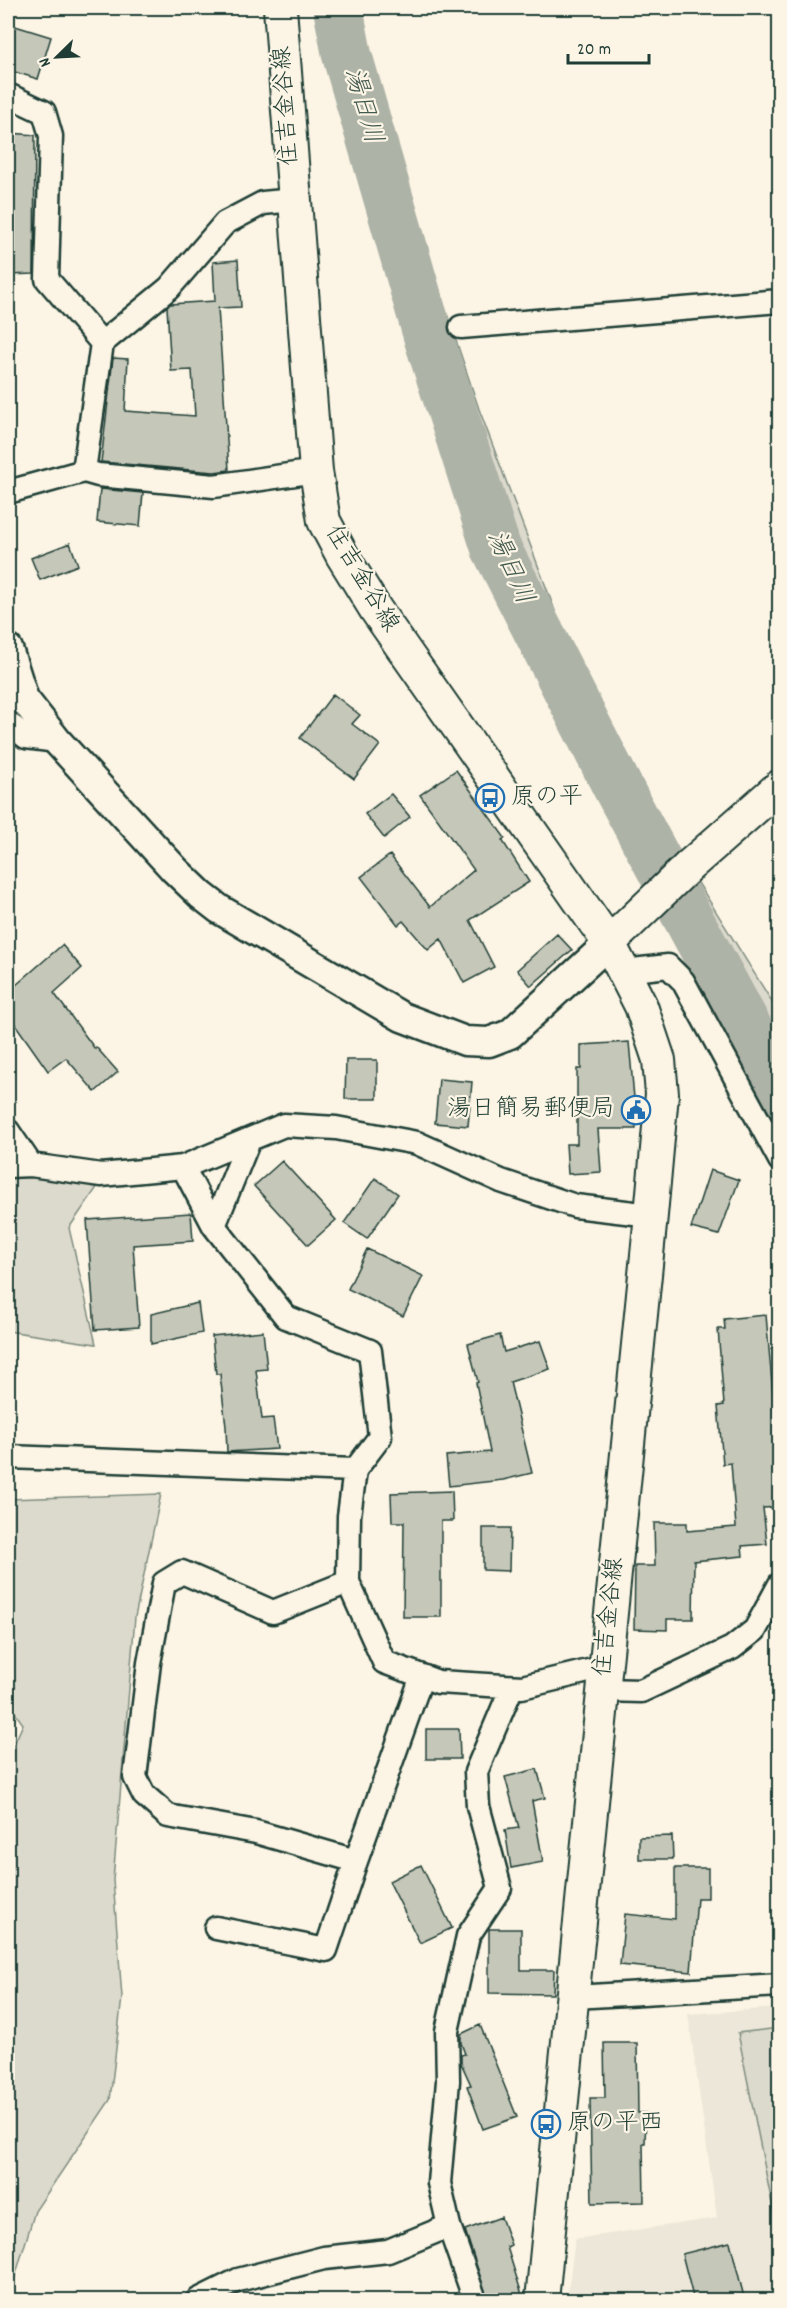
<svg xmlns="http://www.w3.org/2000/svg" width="787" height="2308" font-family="Dekko,'Klee One',sans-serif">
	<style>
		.built { fill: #ece7d8 }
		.green { fill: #dcdacc; stroke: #7e8c80; stroke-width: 1.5 }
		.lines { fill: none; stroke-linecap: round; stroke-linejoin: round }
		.river { stroke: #aeb3a7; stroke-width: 50 }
		.building { fill: #c5c7b9; stroke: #1f3d34; stroke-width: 1.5 }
		.minor-casing { stroke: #1f3d34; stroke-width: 27 }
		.tertiary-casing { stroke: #1f3d34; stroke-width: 33 }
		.secondary-casing { stroke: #1f3d34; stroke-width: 36 }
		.minor { stroke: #fcf5e5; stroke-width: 22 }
		.tertiary { stroke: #fcf5e5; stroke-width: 28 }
		.secondary { stroke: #fcf5e5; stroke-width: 32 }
		.labels { text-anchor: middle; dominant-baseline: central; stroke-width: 4.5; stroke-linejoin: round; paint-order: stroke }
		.street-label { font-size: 24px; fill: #1f3d34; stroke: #fcf5e5 }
		.poi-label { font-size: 24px; fill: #1f3d34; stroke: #fcf5e5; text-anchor: start }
		.water-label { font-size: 26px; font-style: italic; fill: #435a51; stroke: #fcf5e5 }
	</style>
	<rect width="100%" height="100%" fill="#fcf5e5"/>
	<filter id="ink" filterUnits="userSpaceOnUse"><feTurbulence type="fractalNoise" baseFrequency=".0167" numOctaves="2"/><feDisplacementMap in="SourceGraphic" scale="12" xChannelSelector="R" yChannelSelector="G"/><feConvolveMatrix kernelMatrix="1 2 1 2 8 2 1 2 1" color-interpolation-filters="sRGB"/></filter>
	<g filter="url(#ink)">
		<path class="built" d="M779 2008V2300H567L575 2239 717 2218 688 2014Z"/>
		<path class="green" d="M314 8H359L396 161 479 409 560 624 677 849 779 1013V1129L687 957 631 840 568 736 483 566 421 373 367 184 321 40Z
			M8 1156 98 1186 69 1228 96 1344 8 1331Z
			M161 1494 135 1617 113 1880 122 1997 110 2100 35 2211 8 2300V1758L23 1724 8 1703V1499Z
			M779 2028H780L779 2239 738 2033Z"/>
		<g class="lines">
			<path class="river" d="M338 8 347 55 429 339 496 548 619 790 780 1089"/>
		</g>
		<path class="building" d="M12 25 51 37 38 79 8 70V42Z
			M10 133 35 135 34 274 8 275Z
			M238 260 241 307 218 308 229 470 214 472 101 462 113 358 128 359 125 411 195 416 192 370 171 371 167 307 170 304 215 301 213 262Z
			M100 489 143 493 140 526 97 522Z
			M70 543 78 565 40 580 31 558Z
			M333 694 360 715 352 724 380 745 354 779 300 738Z
			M456 770 505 838 502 840 529 882 470 920 494 967 464 983 441 939 428 950 403 921 398 925 361 877 390 855 430 907 474 870 420 795Z
			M391 794 410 817 384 838 365 814Z
			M557 934 572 950 531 986 517 970Z
			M62 945 82 968 54 993 95 1049 96 1047 118 1072 95 1092 66 1058 48 1071 8 1014V992Z
			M629 1042 634 1098H635L636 1129H598L601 1172 568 1174 566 1144H577V1069H581V1045Z
			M346 1060H377V1099H345Z
			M439 1079 472 1082 468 1126 435 1123Z
			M282 1161 336 1220 308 1245 254 1186Z
			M710 1170 739 1180 719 1235 691 1228Z
			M375 1178 398 1194 367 1239 344 1223Z
			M191 1213 193 1241 133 1245 139 1327 95 1330 87 1220Z
			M367 1249 423 1276 403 1316 348 1289Z
			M198 1303 202 1333 151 1344V1314Z
			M766 1315 780 1475V1507L763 1508 767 1544 742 1546 743 1556 694 1561 693 1619H667V1630L634 1629 635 1566H655L654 1523H687V1531L736 1527 731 1463 723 1464 718 1406 724 1405 718 1329H725L724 1319Z
			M263 1331 267 1369 256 1370 262 1419 273 1418 277 1449 227 1452 226 1427 220 1374H216L212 1336Z
			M500 1335 504 1352 540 1341 550 1369 510 1382 532 1473 503 1480 449 1486 446 1456 490 1452 476 1383 478 1382 468 1344Z
			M452 1491 453 1521H441V1617H403L404 1522H392L391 1493Z
			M483 1528H510L509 1571 483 1570Z
			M426 1729H459L460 1759H426Z
			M537 1769 545 1798 532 1801 543 1862 511 1868 505 1830 519 1828 505 1777Z
			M672 1836 673 1859H639V1837Z
			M421 1865 452 1928 420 1943 389 1881Z
			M675 1868H708V1898H697L691 1972 620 1965 625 1914 675 1919Z
			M489 1929H521V1970H554L553 1994 489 1993Z
			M480 2025 517 2117 483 2129 467 2086 471 2085 461 2063V2055L465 2054 461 2043V2034Z
			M604 2043H637L638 2113H646L645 2143H643L644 2202 592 2203 590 2098H605Z
			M501 2217 511 2245 507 2247 524 2301H488L465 2230Z
			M730 2242 745 2301H694L682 2254Z"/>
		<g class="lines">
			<g class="minor-casing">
				<path id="minor" d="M8 95 44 112 51 136 47 279 102 343 169 288 225 223 263 203 294 200
					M461 327 780 301
					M84 471 98 475 214 486 316 471
					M8 492 84 471 102 343
					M8 723 26 737 57 741
					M624 971 668 966 683 981 780 1160
					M8 1131 31 1165
					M8 1166 31 1165 101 1175 183 1167 284 1125 336 1128 417 1143 501 1181 575 1206 651 1215
					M183 1167 214 1226 286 1317 370 1351 380 1437 355 1470 349 1516 348 1582 384 1662 438 1682 522 1687 605 1667
					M214 1226 249 1140
					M8 1457 355 1470
					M348 1582 273 1612 182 1572 164 1583 149 1663 135 1777 144 1795 168 1816 256 1832 356 1861 422 1676
					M603 1690 641 1691 732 1648 755 1630 780 1584
					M216 1928 326 1950 356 1861
					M574 1997 780 1985
					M198 2300 238 2280 324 2258 388 2251 449 2226
					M475 2300 449 2226 439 2183 448 2081 447 2031 468 1936 500 1888 478 1806 476 1772 512 1687"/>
			</g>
			<g class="tertiary-casing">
				<path id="tertiary" d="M8 649 24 699 57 741 175 870 201 895 219 909 402 1017 465 1041 489 1042 510 1034 609 943"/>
			</g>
			<g class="secondary-casing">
				<path id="secondary" d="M280 8 316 471 324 521 342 555 376 610 609 943 641 1006 659 1060 662 1094 651 1215 542 2300
					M609 943 689 866 780 786"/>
			</g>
			<use href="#minor" class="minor"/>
			<use href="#tertiary" class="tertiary"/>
			<use href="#secondary" class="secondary"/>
		</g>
	</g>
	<defs>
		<g id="bus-ring" transform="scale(1.5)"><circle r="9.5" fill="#fcf5e5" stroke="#1f6fb2" stroke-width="1.5"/><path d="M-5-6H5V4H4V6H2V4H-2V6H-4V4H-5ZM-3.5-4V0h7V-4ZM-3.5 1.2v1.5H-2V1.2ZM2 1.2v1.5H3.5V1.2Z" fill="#1f6fb2"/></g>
		<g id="civic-ring" transform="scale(1.5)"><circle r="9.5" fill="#fcf5e5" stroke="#1f6fb2" stroke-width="1.5"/><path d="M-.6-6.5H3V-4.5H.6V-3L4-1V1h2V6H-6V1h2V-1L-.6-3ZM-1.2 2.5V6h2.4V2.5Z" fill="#1f6fb2"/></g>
	</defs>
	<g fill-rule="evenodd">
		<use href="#bus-ring" x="490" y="798"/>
		<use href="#civic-ring" x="636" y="1110"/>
		<use href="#bus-ring" x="546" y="2124"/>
	</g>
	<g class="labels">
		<g class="street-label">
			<text transform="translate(287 106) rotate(-94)">住吉金谷線</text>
			<text transform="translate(361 579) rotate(59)">住吉金谷線</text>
			<text transform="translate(610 1617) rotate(-84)">住吉金谷線</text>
		</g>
		<g class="poi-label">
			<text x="511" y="798">原の平</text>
			<text x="615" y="1110" text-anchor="end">湯日簡易郵便局</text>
			<text x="567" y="2124">原の平西</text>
		</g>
		<g class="water-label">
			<text transform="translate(362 106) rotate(74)">湯日川</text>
			<text transform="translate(509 568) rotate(66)">湯日川</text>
		</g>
	</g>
	<rect width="787" height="2308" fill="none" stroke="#fcf5e5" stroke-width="30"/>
	<rect x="15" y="15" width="757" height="2278" fill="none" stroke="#1f3d34" stroke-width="2" filter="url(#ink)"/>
	<g transform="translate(57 57) rotate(246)" stroke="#fcf5e5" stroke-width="4.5" paint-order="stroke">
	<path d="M0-4.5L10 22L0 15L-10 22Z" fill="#1f3d34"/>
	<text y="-9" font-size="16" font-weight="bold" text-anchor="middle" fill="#1f3d34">N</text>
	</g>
	<path d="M568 54v9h81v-9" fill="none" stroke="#1f3d34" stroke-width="3"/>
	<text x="577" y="54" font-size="18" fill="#1f3d34" stroke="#fcf5e5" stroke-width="4.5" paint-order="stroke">20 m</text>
</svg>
